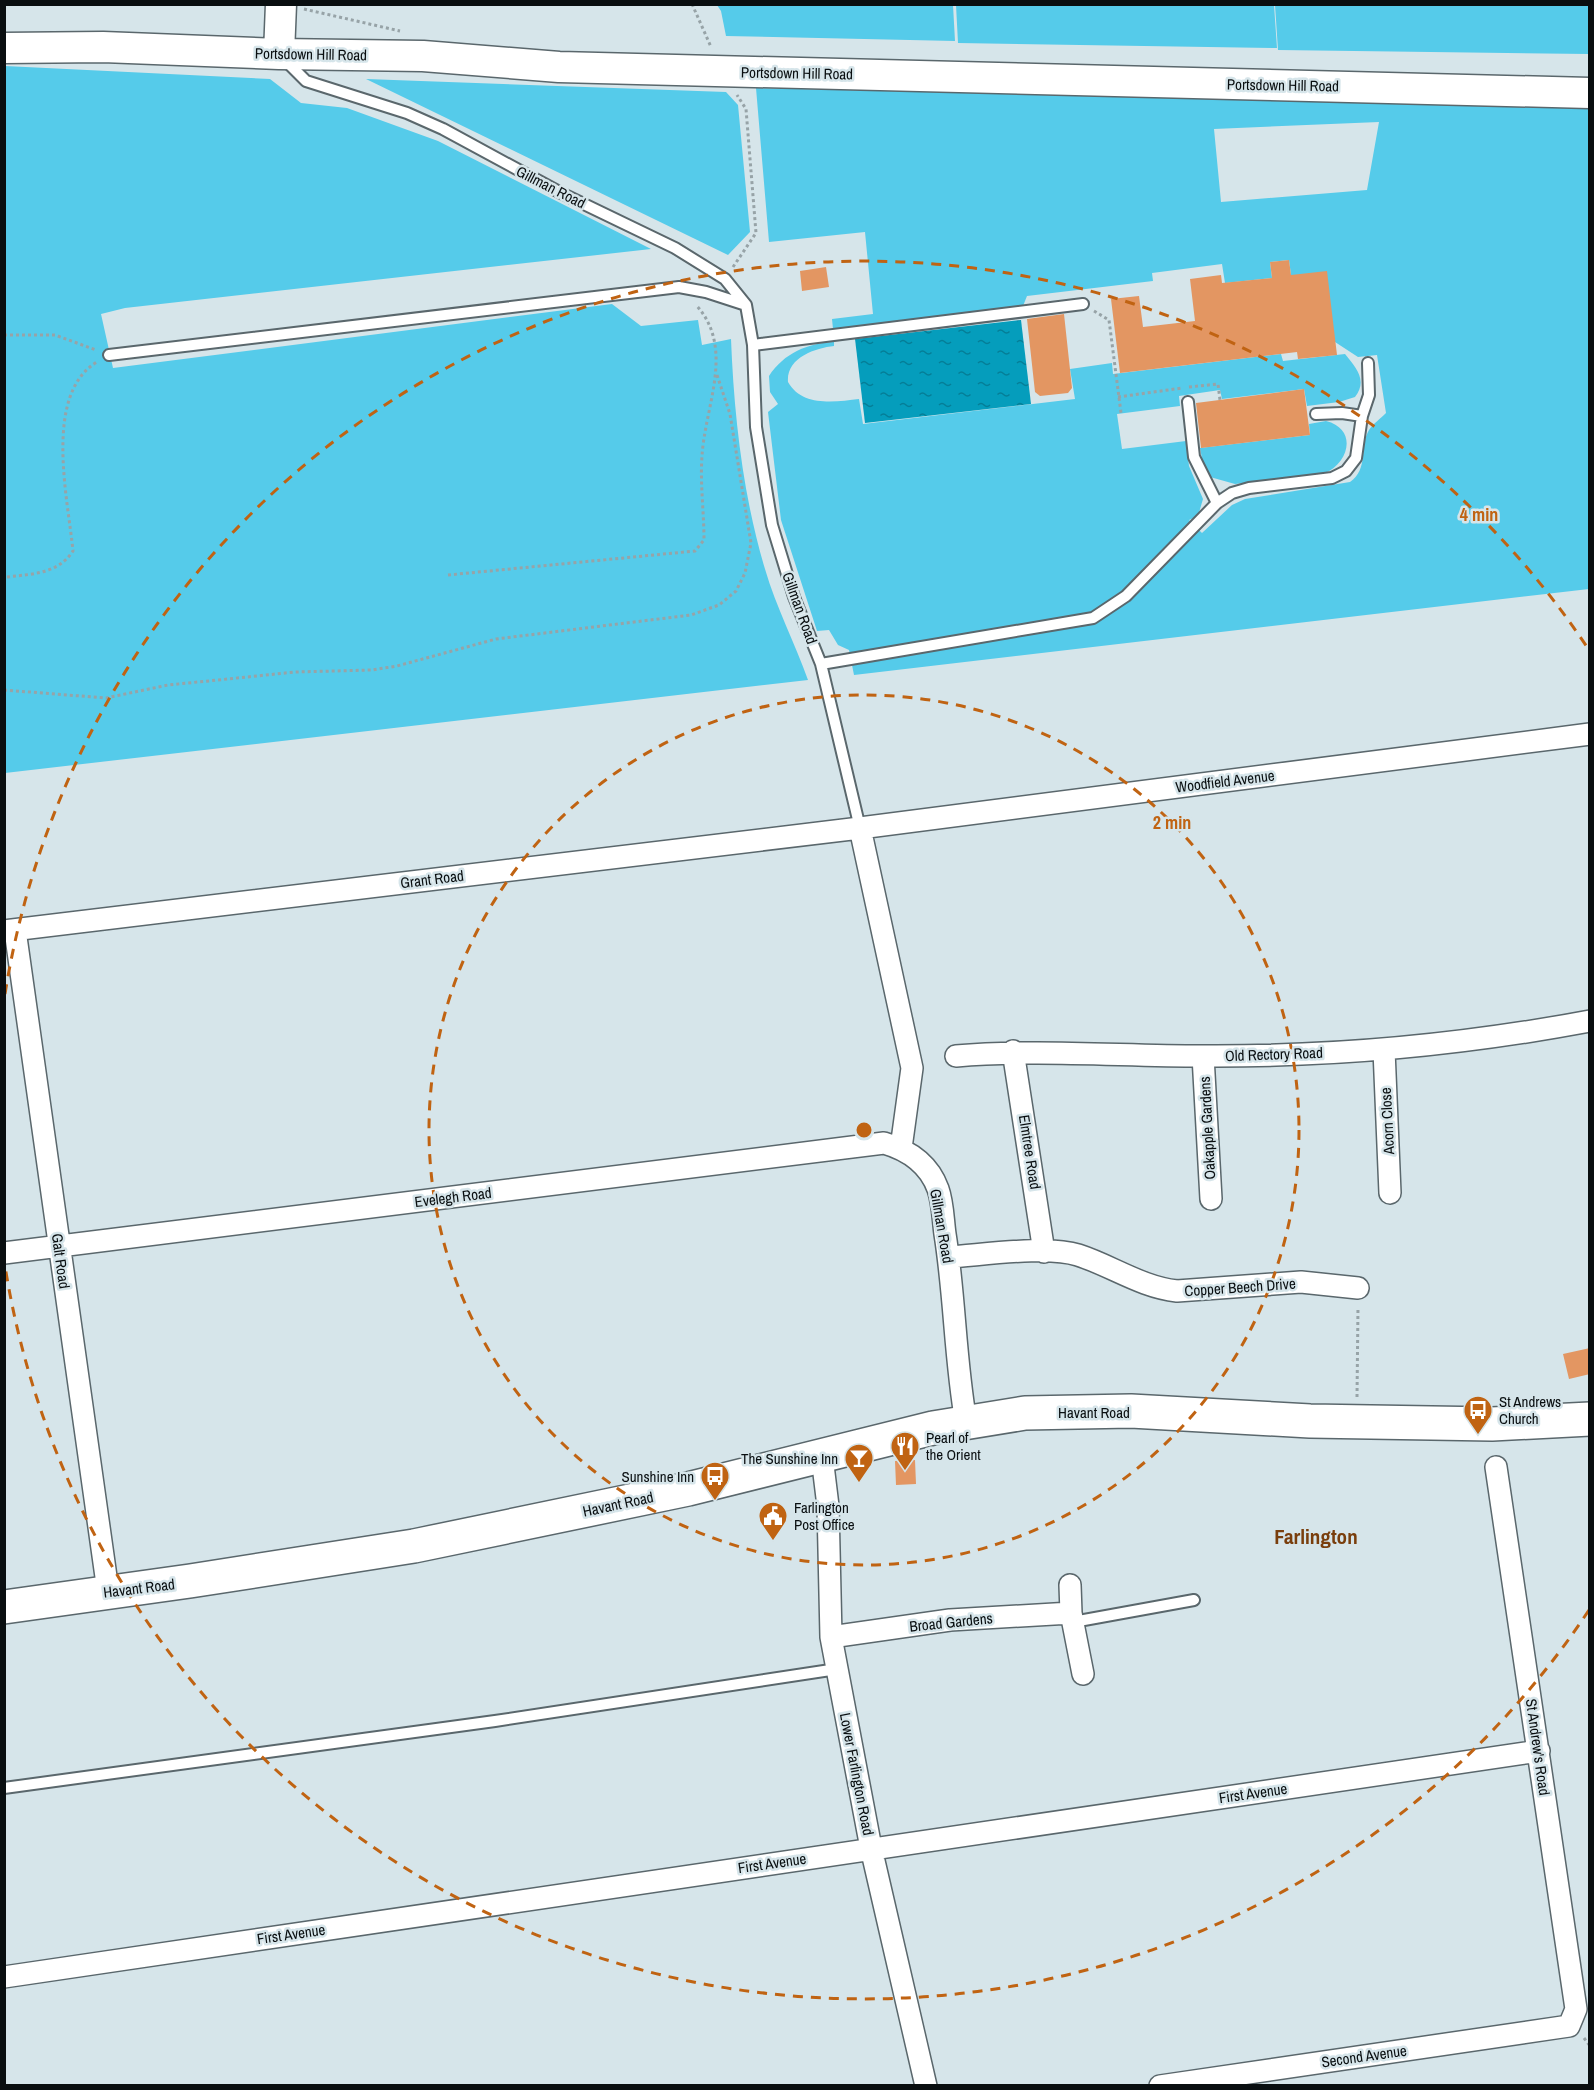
<svg xmlns="http://www.w3.org/2000/svg" width="1594" height="2090" font-family="'Archivo Narrow',sans-serif">
	<style>
		.grass { fill: #55cbea; fill-rule: evenodd }
		.water { fill: url(#water-ripples) }
		.building { fill: #e39662 }
		.lines { fill: none; stroke-linecap: round; stroke-linejoin: round }
		.lane-casing { stroke: #5a676c; stroke-width: 14 }
		.street-casing { stroke: #5a676c; stroke-width: 24 }
		.secondary-casing { stroke: #5a676c; stroke-width: 33 }
		.primary-casing { stroke: #5a676c; stroke-width: 36 }
		.path { stroke: #97a3a7; stroke-width: 3; stroke-dasharray: 3 3; stroke-linecap: butt }
		.lane { stroke: #fff; stroke-width: 10 }
		.street { stroke: #fff; stroke-width: 21 }
		.secondary { stroke: #fff; stroke-width: 30 }
		.primary { stroke: #fff; stroke-width: 33 }
		.ring { fill: none; stroke: #c06312; stroke-width: 3; stroke-dasharray: 10 8 }
		.labels { text-anchor: middle; dominant-baseline: central; stroke-width: 5; stroke-linejoin: round; paint-order: stroke }
		.street-label { font-size: 15px; fill: #090e10; stroke: #d6e5ea }
		.poi-label { font-size: 15px; fill: #090e10; stroke: #d6e5ea; text-anchor: start }
		.district-label { font-size: 21px; font-weight: bold; fill: #793e0d; stroke: #d6e5ea }
		.centre { fill: #c06312; stroke: #d6e5ea; stroke-width: 3 }
		.ring-label { font-size: 18px; text-anchor: middle; font-weight: bold; fill: #c06312; stroke: #d6e5ea; stroke-width: 5; stroke-linejoin: round; paint-order: stroke }
	</style>
	<defs>
		<pattern id="water-ripples" width="26" height="14" patternUnits="userSpaceOnUse" patternTransform="scale(1.5)"><rect width="26" height="14" fill="#059dbc"/><path d="M2 4q2-2 4 0t4 0M15 11q2-2 4 0t4 0" fill="none" stroke="#057e97"/></pattern>
	</defs>
	<rect width="100%" height="100%" fill="#d6e5ea"/>
	<path class="grass" d="M717 5H953L955 41 726 36 721 11Z
		M956 5H1274L1277 48 958 43Z
		M1275 5H1589V54L1278 50Z
		M5 66 270 79 301 103 347 108 438 141 651 249 125 308 101 314 113 368 612 304 641 326 698 320 702 345 731 339C734 416 743 496 765 569 776 607 795 643 808 680L5 773Z
		M366 79 726 92 738 105 750 232 728 255Z
		M756 88 1589 106V589L854 675 849 650 838 645 829 630 817 631 781 520 768 412 778 404 770 392 769 376C784 353 808 343 834 342V346C815 348 786 358 788 382 802 407 835 402 859 399L863 424 1075 399 1070 369 1112 363 1113 374 1281 354 1283 361 1345 354C1356 368 1368 380 1355 397L1339 402 1307 406 1304 389 1222 399 1220 390 1179 396 1180 406 1117 414 1122 449 1186 441 1189 466 1203 499 1198 516 1189 520 1202 533 1232 505 1245 499 1350 482C1369 469 1359 447 1369 430 1373 424 1381 418 1386 413L1377 355 1358 357 1335 342 1291 275 1289 260 1270 262 1272 278 1225 283 1222 264 1152 273 1153 281 1027 296 1023 306 833 329 832 319 873 314 865 232 769 242ZM1379 122 1367 190 1221 202 1214 129Z
		M1326 421C1358 429 1349 463 1325 473L1235 484 1210 477 1203 464 1200 448 1310 435 1309 424Z"/>
	<path class="water" d="M1021 320 1031 404 865 423 855 339Z"/>
	<path class="building" d="M1289 260 1291 275 1327 271 1337 355 1298 359 1297 352 1120 373 1111 299 1139 296 1143 327 1195 321 1190 279 1221 275 1222 283 1272 278 1270 262Z
		M826 267 829 287 802 291 800 271Z
		M1064 314 1072 388 1068 393 1040 396 1035 392 1027 319Z
		M1304 389 1310 435 1201 448 1196 403Z
		M1590 1348V1374L1569 1379 1563 1354Z
		M915 1460 916 1484 896 1485 895 1461Z"/>
	<g class="lines">
		<g class="lane-casing">
			<path id="lane" d="M286 61 306 81 407 113 443 129 561 193 675 248 725 279 746 305 753 345 756 427 772 525 794 597 821 664 860 828
				M753 345 1083 304
				M109 355 679 287 706 292 746 305
				M1188 402 1194 457 1217 503
				M1316 414 1342 413 1362 416
				M821 664 1093 618 1126 596 1217 503 1232 493 1249 488 1332 478 1346 471 1356 458 1362 416 1369 395 1368 363
				M1073 1622 1194 1600
				M4 1788 495 1721 837 1669"/>
		</g>
		<g class="street-casing">
			<path id="street" d="M860 828 912 1068 901 1148
				M15 930 108 1591
				M4 931 860 828 1590 734
				M1384 1050 1390 1193
				M1013 1051 1044 1252
				M956 1056C1038 1049 1119 1056 1201 1056 1331 1057 1462 1045 1590 1021
				M1203 1056 1211 1199
				M4 1253 884 1143C908 1150 929 1164 938 1189 943 1203 943 1220 945 1234 955 1297 955 1360 966 1422
				M949 1257C982 1255 1048 1245 1078 1255 1112 1266 1141 1287 1177 1291L1301 1282 1358 1288
				M822 1457 828 1506 831 1637 871 1848 926 2086
				M1070 1585 1071 1613 1083 1674
				M831 1637 950 1620 1071 1613
				M4 1977 1539 1751
				M1160 2086 1569 2026 1576 2009 1496 1467"/>
		</g>
		<g class="secondary-casing">
			<path id="secondary" d="M4 48 103 47 279 54 423 56 559 67 1590 93
				M279 54 281 4"/>
		</g>
		<g class="primary-casing">
			<path id="primary" d="M4 1607 190 1581 414 1546 688 1489 933 1428 1025 1413 1131 1411 1310 1421 1492 1424 1590 1419"/>
		</g>
		<path class="path" d="M692 4 711 47
			M304 9 400 31
			M733 267 756 233 746 109 737 95
			M1094 311 1109 320 1121 413
			M4 335H55L96 350
			M1189 387 1218 384 1220 400
			M1118 397 1182 388
			M448 575 695 551 704 540C704 512 700 484 702 456 705 406 735 349 697 306
			M7 577C32 574 58 574 73 551 68 499 43 394 97 362
			M4 690 106 698 168 685 218 680 295 672 372 670 397 666 496 639 691 615 719 605 736 591 745 573 751 543 730 414 717 375
			M1357 1397 1358 1307
			M1584 2038 1590 2046"/>
		<use href="#lane" class="lane"/>
		<use href="#street" class="street"/>
		<use href="#secondary" class="secondary"/>
		<use href="#primary" class="primary"/>
	</g>
	<g class="ring">
		<circle cx="864" cy="1130" r="435"/>
		<path d="M1589 1610A870 870 0 0 1 5 1266M5 994A870 870 0 0 1 1589 650"/>
	</g>
	<defs>
		<g id="bus-pin" transform="scale(1.5)"><path d="M0 17L-7.5 6A9.5 9.5 0 1 1 7.5 6Z" fill="#c06312" stroke="#d6e5ea"/><path d="M-5-6H5V4H4V6H2V4H-2V6H-4V4H-5ZM-3.5-4V0h7V-4ZM-3.5 1.2v1.5H-2V1.2ZM2 1.2v1.5H3.5V1.2Z" fill="#fff"/></g>
		<g id="restaurant-pin" transform="scale(1.5)"><path d="M0 17L-7.5 6A9.5 9.5 0 1 1 7.5 6Z" fill="#c06312" stroke="#d6e5ea"/><path d="M-5-6h1v4h1v-4h1v4h1v-4h1v5L-1.5 .5V6h-2V.5L-5-1ZM5-6V6H3V1.5H1.5Q1.5-4 5-6Z" fill="#fff"/></g>
		<g id="bar-pin" transform="scale(1.5)"><path d="M0 17L-7.5 6A9.5 9.5 0 1 1 7.5 6Z" fill="#c06312" stroke="#d6e5ea"/><path d="M-6-5H6L.8 .8V4.5H3.5V6h-7V4.5H-.8V.8Z" fill="#fff"/></g>
		<g id="civic-pin" transform="scale(1.5)"><path d="M0 17L-7.5 6A9.5 9.5 0 1 1 7.5 6Z" fill="#c06312" stroke="#d6e5ea"/><path d="M-.6-6.5H3V-4.5H.6V-3L4-1V1h2V6H-6V1h2V-1L-.6-3ZM-1.2 2.5V6h2.4V2.5Z" fill="#fff"/></g>
	</defs>
	<g fill-rule="evenodd">
		<use href="#bus-pin" x="1478" y="1410"/>
		<use href="#restaurant-pin" x="905" y="1446"/>
		<use href="#bar-pin" x="859" y="1458"/>
		<use href="#bus-pin" x="715" y="1476"/>
		<use href="#civic-pin" x="773" y="1516"/>
	</g>
	<g class="labels">
		<g class="street-label">
			<text transform="translate(311 54) rotate(1)">Portsdown Hill Road</text>
			<text transform="translate(797 73) rotate(1)">Portsdown Hill Road</text>
			<text transform="translate(1283 85) rotate(1)">Portsdown Hill Road</text>
			<text transform="translate(551 187) rotate(27)">Gillman Road</text>
			<text transform="translate(800 608) rotate(70)">Gillman Road</text>
			<text transform="translate(1225 781) rotate(-7)">Woodfield Avenue</text>
			<text transform="translate(432 879) rotate(-7)">Grant Road</text>
			<text transform="translate(1274 1054) rotate(-2)">Old Rectory Road</text>
			<text transform="translate(1387 1121) rotate(-93)">Acorn Close</text>
			<text transform="translate(1207 1128) rotate(-93)">Oakapple Gardens</text>
			<text transform="translate(1030 1152) rotate(81)">Elmtree Road</text>
			<text transform="translate(453 1197) rotate(-7)">Evelegh Road</text>
			<text transform="translate(942 1226) rotate(80)">Gillman Road</text>
			<text transform="translate(61 1261) rotate(82)">Galt Road</text>
			<text transform="translate(1240 1287) rotate(-4)">Copper Beech Drive</text>
			<text x="1094" y="1412">Havant Road</text>
			<text transform="translate(618 1504) rotate(-12)">Havant Road</text>
			<text transform="translate(139 1588) rotate(-7)">Havant Road</text>
			<text transform="translate(951 1622) rotate(-6)">Broad Gardens</text>
			<text transform="translate(1538 1747) rotate(82)">St Andrew's Road</text>
			<text transform="translate(857 1774) rotate(79)">Lower Farlington Road</text>
			<text transform="translate(1253 1793) rotate(-8)">First Avenue</text>
			<text transform="translate(772 1863) rotate(-8)">First Avenue</text>
			<text transform="translate(291 1934) rotate(-8)">First Avenue</text>
			<text transform="translate(1364 2056) rotate(-8)">Second Avenue</text>
		</g>
		<g class="poi-label">
			<text x="1499" y="1401">St Andrews<tspan x="1499" dy="17">Church</tspan></text>
			<text x="926" y="1437">Pearl of<tspan x="926" dy="17">the Orient</tspan></text>
			<text x="838" y="1458" text-anchor="end">The Sunshine Inn</text>
			<text x="694" y="1476" text-anchor="end">Sunshine Inn</text>
			<text x="794" y="1507">Farlington<tspan x="794" dy="17">Post Office</tspan></text>
		</g>
		<g class="district-label">
			<text x="1316" y="1536">Farlington</text>
		</g>
	</g>
	<circle cx="864" cy="1130" r="9" class="centre"/>
	<g class="ring-label">
		<text x="1479" y="521">4 min</text>
		<text x="1172" y="829">2 min</text>
	</g>
	<rect width="1594" height="2090" fill="none" stroke="#090e10" stroke-width="12"/>
</svg>
